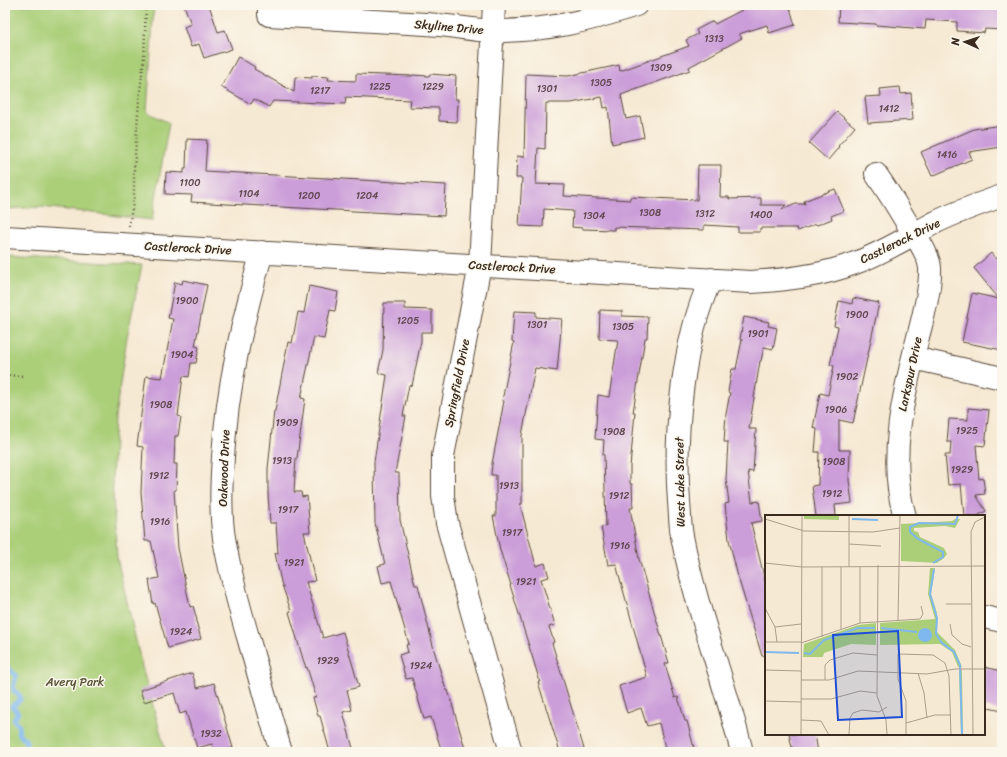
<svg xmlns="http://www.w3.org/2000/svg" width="1007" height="757" font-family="Sriracha,sans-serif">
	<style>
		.green { fill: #abcf79; stroke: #737c4c }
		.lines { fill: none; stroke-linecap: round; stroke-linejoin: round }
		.stream { stroke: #7fb8ef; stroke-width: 5 }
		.building { fill: #cb9dd9 }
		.minor-casing { stroke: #574739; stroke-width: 24 }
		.path { stroke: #574739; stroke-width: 2.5; stroke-dasharray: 1 3; stroke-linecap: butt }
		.minor { stroke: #fff; stroke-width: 22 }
		.labels { text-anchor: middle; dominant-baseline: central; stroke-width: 3; stroke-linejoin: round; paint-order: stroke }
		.number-label { font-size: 10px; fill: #5f474d }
		.street-label { font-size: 12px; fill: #3b2a1e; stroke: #fbf7ec }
		.park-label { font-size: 12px; fill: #575335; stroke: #fbf7ec }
		.inset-river { fill: none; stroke: #7fb8ef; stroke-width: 2 }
		.inset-road { fill: none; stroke: #ab9d8b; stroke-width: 1 }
		.view { fill: #1d4ed8; fill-opacity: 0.15; stroke: #1d4ed8; stroke-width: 2 }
		.inset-edge { fill: none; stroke: #3b2a1e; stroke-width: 2 }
	</style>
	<rect width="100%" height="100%" fill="#fbf7ec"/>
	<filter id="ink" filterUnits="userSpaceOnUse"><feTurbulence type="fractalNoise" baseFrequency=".025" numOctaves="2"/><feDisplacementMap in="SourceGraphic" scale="8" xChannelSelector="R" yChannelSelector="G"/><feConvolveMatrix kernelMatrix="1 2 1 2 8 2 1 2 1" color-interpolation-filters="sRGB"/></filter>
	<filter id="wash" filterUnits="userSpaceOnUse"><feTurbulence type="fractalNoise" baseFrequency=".012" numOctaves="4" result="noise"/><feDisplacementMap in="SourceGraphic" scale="16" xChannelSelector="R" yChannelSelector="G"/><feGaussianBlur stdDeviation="0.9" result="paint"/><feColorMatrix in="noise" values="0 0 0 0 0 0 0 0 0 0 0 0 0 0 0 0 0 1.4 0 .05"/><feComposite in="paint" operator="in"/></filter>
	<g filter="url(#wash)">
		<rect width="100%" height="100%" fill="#f6e9d3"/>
		<path class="green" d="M5 5H154L147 112 169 123 152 220 42 207 5 209Z
			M5 257 142 265 127 337 115 417 112 480 117 558 142 667 166 752H5Z"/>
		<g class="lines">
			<path class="stream" d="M5 665 16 676 13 687 14 691 20 696V700L12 706 18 713 14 719 19 726 18 733 26 741 25 752"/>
		</g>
		<g id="blocks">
			<path class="building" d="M184 5H209L218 32 225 30 232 49 204 58 199 44 191 47 184 27 191 24Z
				M741 5H789L795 25 769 33 767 25 739 34 742 38 689 67 690 70 621 95 626 119 640 116 644 137 612 144 608 107 604 108 602 97 571 103H546L545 149 538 148 536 184 565 185 564 196 630 200V197L697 200 698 165H721L720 197H729V199L761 198V205H786L781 210 796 204H805L804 201 835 189 844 211 831 216 832 219 817 225 816 224 798 231 797 228H760V232H738V227L704 225V230L614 227V230L583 229V228L572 227 573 211 544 209 543 227 519 226 522 178H516L517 156 524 157 526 74 568 76 619 65 620 71 689 46 686 40 698 34 696 30 713 21 715 24 742 10Z
				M839 5H1002V30L985 29 984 33 957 31V22L926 20 925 29 876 25V24L838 22Z
				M238 57 255 67 254 69 294 92 295 77 312 78V76L329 77 328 80 356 81V74L412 76V75L429 76 430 74 456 76 455 99H458L457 122 439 121V108L409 107 410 100 346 97 345 104 273 101 269 107 254 99 251 104 221 87Z
				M900 87 901 94 911 93 913 120 868 123 865 97 881 96 880 89Z
				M837 112 855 127 838 146 839 147 828 160 809 143Z
				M1002 125V147L969 152 972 159 932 176 921 152 974 129Z
				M187 139 207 140 205 171 446 185 444 216 191 202 192 195 165 194 166 172 184 173V169H186Z
				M991 253 996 259 1002 253V350L962 342 972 293 999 299 974 268Z
				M183 280 207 285 195 346 199 347 196 363H191L189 377 183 376 178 416 181 417 178 436H175L174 464H177L176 490H174L178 548 190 607 193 606 197 620 196 621 201 639 168 648 155 603 153 604 149 580 159 578 151 541H145L141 492 143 447 137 446 146 376 162 378 173 319 168 318 175 282 182 284Z
				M309 286 338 292 335 311 330 310 324 339 314 337 301 398 305 399 297 458H296L294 492H301L302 497 307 496 310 532H304L315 581 306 582 323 638 343 632 359 687 347 690 352 710 343 712 354 752H330L320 716H318L313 698 316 697 307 667 306 668 303 659 289 612 291 611 281 582 275 553H278L276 523H270L268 494V469L274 411H275L288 342 292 343 298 312 304 313Z
				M853 298 879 303 853 423 839 420V450H850L849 480 852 503 835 505 836 516H816L812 486 818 485 819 452H815L817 429 813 428 820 393 828 395 834 366 830 365 838 327 834 326 839 301 852 304Z
				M384 303H405V309L432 310V332H421V341L412 386 409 385 403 416H406L395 473H399L400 520 415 585H418L434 650 446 690H448L466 752H442L431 717 424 719 412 678 406 679 399 655 408 652 406 645 409 644 391 581 382 583 378 566 385 564 375 523 374 462 387 375 378 373 383 350Z
				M600 310 622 311V316L648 317 647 338H645L633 412H635L630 467V484H632L633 508H630L639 559 669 663 665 664 675 698 678 697 685 721H687L695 752H666L659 723 647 726 641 708 627 713 619 686 647 677 616 564 608 565 601 527 606 526 604 455H603L604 440 595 439 598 395 609 397 618 340 599 339Z
				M514 311 536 312V317L562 319 557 371 535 368 522 435V504H520L536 566 545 563 549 577 541 579 555 625 549 627 554 642 552 643 584 749 573 752H560L538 682H540L533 659 510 585H511L500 550 493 516H496V475H491L492 464 504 401H502L514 342 512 341Z
				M744 317 769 322 768 326 777 328 773 349 764 347 761 361H760L749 429H756L753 472 748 471 752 502 759 501 762 521 751 523 766 585V655L762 656 738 577 729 540 725 504 729 503 726 479 728 442H724L726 414 730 393 728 392 732 369H736L742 340 740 339Z
				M968 408 989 410 985 446 976 445 979 479 983 478 985 494 976 495 986 511 977 516H964L961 484 948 485 945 455H950L951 442H947L949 419 968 420Z
				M984 667 1002 671V711L984 707Z
				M192 673 197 688 214 683 233 748 218 752H214L212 744 197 748 186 712 180 714 174 693 144 702 140 690Z
				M789 734H815L818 752H793Z"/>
		</g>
	</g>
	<g filter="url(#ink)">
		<use href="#blocks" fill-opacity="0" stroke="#574739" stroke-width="1"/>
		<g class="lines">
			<g class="minor-casing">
				<path id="minor" d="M269 5V15C321 18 374 21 426 24 449 25 470 30 493 31 544 31 587 22 636 5
					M494 5 480 265 443 456V496L447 523 511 752
					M876 174C887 190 897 206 907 223 915 235 929 254 930 268 931 288 923 318 918 337 904 392 887 460 905 516
					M5 237 750 282C786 280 822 276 855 263 883 253 908 237 934 223 956 212 979 204 1002 196
					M262 252C243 319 227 387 223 457 221 484 220 512 224 538 230 574 240 610 250 644 260 680 270 716 281 752
					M711 279C682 341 674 435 679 502 680 513 680 525 682 536 696 609 724 679 742 752
					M913 358 1002 378
					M984 617 1002 621"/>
			</g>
			<path class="path" d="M129 226 134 197V170L139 100 144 58 146 5
				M5 375 24 376"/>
			<use href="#minor" class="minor"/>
		</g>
	</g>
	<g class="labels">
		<g class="number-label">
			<text x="714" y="39">1313</text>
			<text x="661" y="68">1309</text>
			<text x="601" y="83">1305</text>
			<text x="380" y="87">1225</text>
			<text x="433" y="87">1229</text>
			<text x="547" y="89">1301</text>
			<text x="320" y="91">1217</text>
			<text x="889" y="109">1412</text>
			<text x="947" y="155">1416</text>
			<text x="190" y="183">1100</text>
			<text x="249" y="194">1104</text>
			<text x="309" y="196">1200</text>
			<text x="367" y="196">1204</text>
			<text x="650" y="213">1308</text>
			<text x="705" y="214">1312</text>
			<text x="761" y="215">1400</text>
			<text x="594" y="216">1304</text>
			<text x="187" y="301">1900</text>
			<text x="857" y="315">1900</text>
			<text x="408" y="321">1205</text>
			<text x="537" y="325">1301</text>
			<text x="623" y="327">1305</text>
			<text x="758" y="334">1901</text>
			<text x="182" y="355">1904</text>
			<text x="847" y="377">1902</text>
			<text x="161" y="405">1908</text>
			<text x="836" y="410">1906</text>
			<text x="287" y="423">1909</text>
			<text x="967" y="431">1925</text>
			<text x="614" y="432">1908</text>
			<text x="282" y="461">1913</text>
			<text x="834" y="462">1908</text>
			<text x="962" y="470">1929</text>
			<text x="159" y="476">1912</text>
			<text x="509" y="486">1913</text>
			<text x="832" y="494">1912</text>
			<text x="619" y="496">1912</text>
			<text x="288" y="510">1917</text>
			<text x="160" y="522">1916</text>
			<text x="512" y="533">1917</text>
			<text x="620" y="546">1916</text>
			<text x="294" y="563">1921</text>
			<text x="526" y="582">1921</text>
			<text x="181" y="632">1924</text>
			<text x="328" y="661">1929</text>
			<text x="421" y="666">1924</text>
			<text x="211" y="734">1932</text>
		</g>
		<g class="street-label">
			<text transform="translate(449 27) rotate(5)">Skyline Drive</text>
			<text transform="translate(900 241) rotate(-26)">Castlerock Drive</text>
			<text transform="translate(188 248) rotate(3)">Castlerock Drive</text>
			<text transform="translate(512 267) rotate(3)">Castlerock Drive</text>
			<text transform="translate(910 374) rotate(-78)">Larkspur Drive</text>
			<text transform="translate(457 383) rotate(-79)">Springfield Drive</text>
			<text transform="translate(224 468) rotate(-88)">Oakwood Drive</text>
			<text transform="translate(680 482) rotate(-91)">West Lake Street</text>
		</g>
		<g class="park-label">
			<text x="75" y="682">Avery Park</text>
		</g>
	</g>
	<g transform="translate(765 515)">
		<rect width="220" height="220" fill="#f6e9d3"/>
		<path d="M39 0H74V5L39 4ZM190 4H195L190 13 180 11 149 13V16L153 17 155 22 179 33 182 39 179 43 172 48 136 46V9L187 6ZM165 53H170L166 79 172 98V117L190 135 197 152H193L187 137 175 129 115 130V108L170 104 163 79ZM111 108V130L86 129 59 138 58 142H38L39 129 93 110ZM197 155 198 220H196L194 156Z" fill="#abcf79"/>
		<path d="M153 120a7 7 0 1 1 14 0a7 7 0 1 1-14 0Z" fill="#7fb8ef"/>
		<path class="inset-river" d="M87 4 113 5M168 48 178 42V37L153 24 145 17V12L154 8 190 9 193 0M169 54 165 79 172 103 171 119 177 128 189 137 195 150 197 220M116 113 152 117M0 137 34 138M39 138 45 139 59 125 93 113H110"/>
		<path class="inset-road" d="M0 4 39 16 108 17 135 13M84 29 116 31M0 48 37 52 220 51M113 50 112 181 121 205 122 220M76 52V114M84 52V0M95 52V108M181 89H206M0 93 10 112 12 127M133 105 135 0M185 109 187 120 197 129 206 132M10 112 36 109M57 122V52M0 127H36M36 128 95 108 155 104 158 99 156 91M0 155 36 156M153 158 159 178 162 203M36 165H64L93 156 162 159 190 154H220M60 165V150L65 145 88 138 112 140M36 184H66L95 176 112 178M0 186 36 187M36 205 56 206 64 220M141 208 170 200H186M36 220 37 0M84 220 85 203 88 198 97 195 114 197 122 192M141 220V186L133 164V139L168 140 180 148 184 161 186 220M208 220 206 17 210 7 220 2"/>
		<path class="view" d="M133 116 137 202 73 205 68 120Z"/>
		<rect width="220" height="220" class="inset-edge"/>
	</g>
	<rect width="1007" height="757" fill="none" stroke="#fbf7ec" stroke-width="20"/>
	<g transform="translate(965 42) rotate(273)" stroke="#fbf7ec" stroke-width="3" paint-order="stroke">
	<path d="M0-3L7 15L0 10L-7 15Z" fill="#3b2a1e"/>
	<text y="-6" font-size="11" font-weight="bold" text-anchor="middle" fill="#3b2a1e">N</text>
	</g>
</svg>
